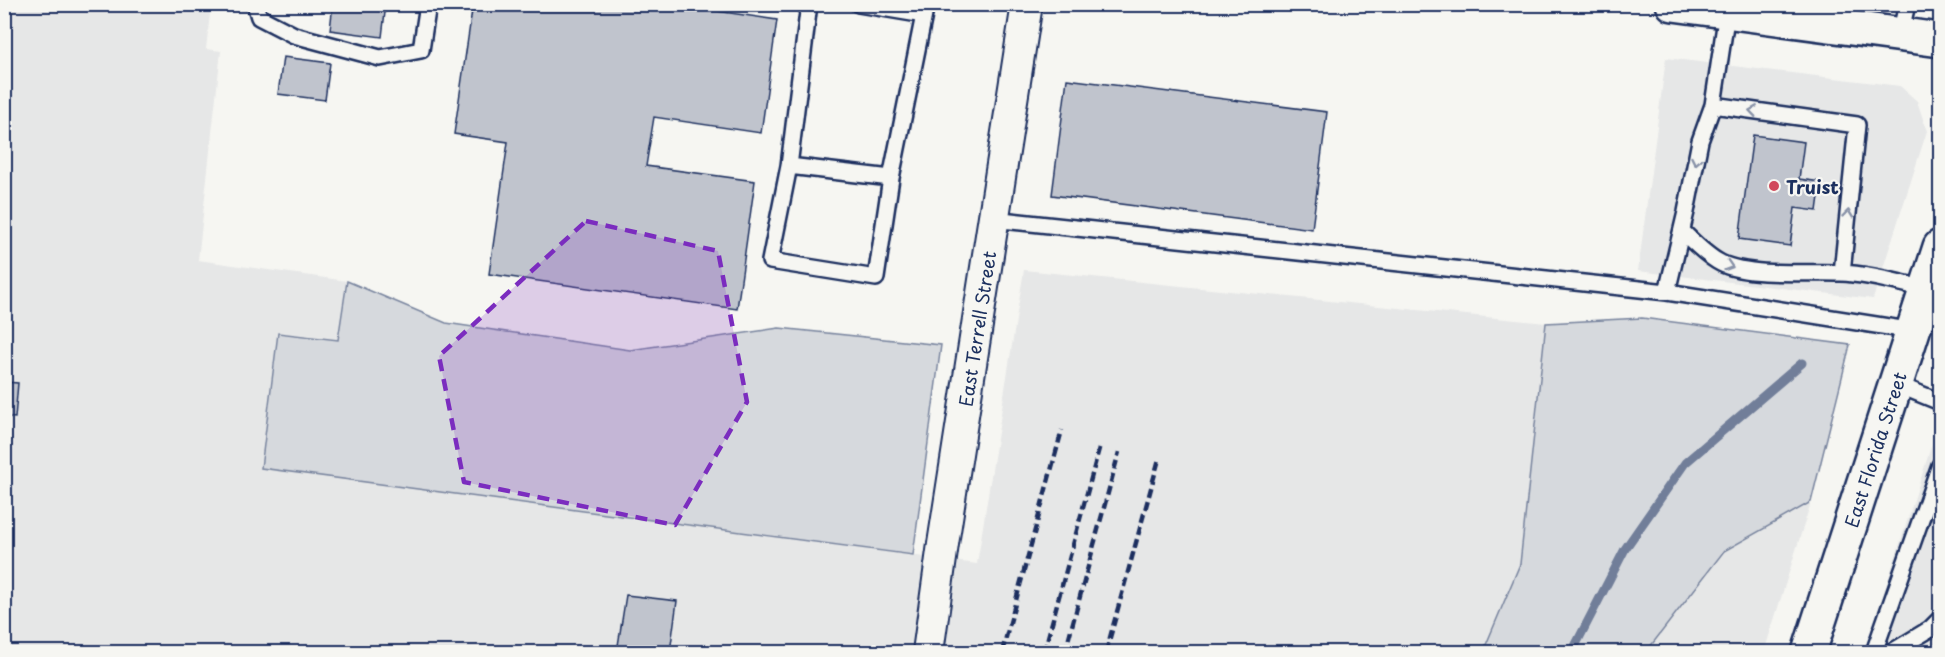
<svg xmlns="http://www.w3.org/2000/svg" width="1945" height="657" font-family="'Playpen Sans',sans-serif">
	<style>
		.built { fill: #e6e7e7 }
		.green { fill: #d6d9dd; stroke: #78849e; stroke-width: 1.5 }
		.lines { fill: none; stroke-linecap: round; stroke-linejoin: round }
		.stream { stroke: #717e99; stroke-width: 9 }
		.building { fill: #c0c4cd; stroke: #1b2f5e; stroke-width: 1.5 }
		.service-casing { stroke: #1b2f5e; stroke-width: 20 }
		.minor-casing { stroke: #1b2f5e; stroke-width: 34 }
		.secondary-casing { stroke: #1b2f5e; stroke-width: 38 }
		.service { stroke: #f6f6f2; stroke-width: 15 }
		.minor { stroke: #f6f6f2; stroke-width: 30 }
		.secondary { stroke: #f6f6f2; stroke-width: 33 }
		.rail { stroke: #1b2f5e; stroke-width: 4.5; stroke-dasharray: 9 4.5; stroke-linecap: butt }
		.oneway { stroke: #8892a8 }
		.marked { fill: #7b2cbf; fill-opacity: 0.2; stroke: #7b2cbf; stroke-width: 4.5; stroke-dasharray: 12 8; stroke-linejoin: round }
		.poi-dot { fill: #d1495b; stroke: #f6f6f2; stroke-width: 2 }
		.labels { text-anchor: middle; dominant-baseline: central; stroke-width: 4.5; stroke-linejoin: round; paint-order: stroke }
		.poi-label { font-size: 18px; font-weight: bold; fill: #1b2f5e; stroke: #f6f6f2; text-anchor: start }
		.street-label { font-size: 18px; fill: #1b2f5e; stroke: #f6f6f2 }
	</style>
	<rect width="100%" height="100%" fill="#f6f6f2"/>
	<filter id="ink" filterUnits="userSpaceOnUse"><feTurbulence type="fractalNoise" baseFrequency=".0167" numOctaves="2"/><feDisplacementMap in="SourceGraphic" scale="12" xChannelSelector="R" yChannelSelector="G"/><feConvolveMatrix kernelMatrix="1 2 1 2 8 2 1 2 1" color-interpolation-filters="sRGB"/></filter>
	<g filter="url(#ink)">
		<path class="built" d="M4 5H211L206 49 221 51 198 260 347 281 338 340 278 334 262 468 977 564 1024 270 1546 323 1520 564 1483 652H5Z
			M1666 58 1900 86 1917 101 1927 131 1873 299 1638 271Z
			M1940 419V652H1865Z
			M1811 502 1764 652H1646L1724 551Z"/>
		<path class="green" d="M347 281 446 323 630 350 779 328 941 345 913 555 261 468 278 333 338 340Z
			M1642 318 1850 345 1811 502 1724 551 1646 652H1483L1520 564 1546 323Z"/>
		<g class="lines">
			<path class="stream" d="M1572 652 1625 549 1685 463 1802 363"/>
		</g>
		<path class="building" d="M333 4H386L382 37 330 30Z
			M473 4H669L777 20 761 133 654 117 646 166 755 181 737 309 489 274 508 142 454 134Z
			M283 57 330 63 325 100 278 94Z
			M1067 79 1327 112 1312 229 1052 195Z
			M1753 135 1804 142 1799 179 1821 182 1817 211 1795 208 1790 246 1739 239Z
			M4 382 18 383 15 418 4 417Z
			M626 595 677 601 670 652H617Z"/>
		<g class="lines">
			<g class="service-casing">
				<path id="service" d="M255 4 259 17 294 35 380 58 421 50 428 4
					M809 4 789 166 891 178 924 15 858 4
					M1900 35 1907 4
					M1713 105 1857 125 1842 273
					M789 166 770 261 876 278 891 178
					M993 219 1667 292 1914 331
					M1682 231C1693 242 1704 253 1717 261 1744 278 1809 271 1841 273 1869 274 1899 283 1927 289
					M1667 292 1686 212 1700 141 1713 105 1727 12
					M1896 384 1940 402
					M1874 652 1940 465
					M1892 652 1930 629 1940 619"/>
			</g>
			<g class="minor-casing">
				<g id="minor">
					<path id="s1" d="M928 652 943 544 1027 4"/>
				</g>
			</g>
			<g class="secondary-casing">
				<g id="secondary">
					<path d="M1673 4 1940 40"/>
					<path id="s2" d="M1809 652 1940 247"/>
				</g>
			</g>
			<use href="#service" class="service"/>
			<use href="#minor" class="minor"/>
			<use href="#secondary" class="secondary"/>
			<path class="rail" d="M1002 652 1062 430
				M1044 652 1100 445
				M1065 652 1119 452
				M1106 652 1159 459"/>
		</g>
		<defs><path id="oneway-chevron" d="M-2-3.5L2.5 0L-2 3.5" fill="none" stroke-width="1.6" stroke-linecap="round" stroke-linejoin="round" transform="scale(1.5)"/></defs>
		<g class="oneway">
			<use href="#oneway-chevron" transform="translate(1753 111) rotate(-172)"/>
			<use href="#oneway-chevron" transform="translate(1696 161) rotate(101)"/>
			<use href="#oneway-chevron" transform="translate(1848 214) rotate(-84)"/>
			<use href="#oneway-chevron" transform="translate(1729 266) rotate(18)"/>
		</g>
	</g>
	<path class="marked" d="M586 221 718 251 747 402 675 525 464 482 439 356Z"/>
	<circle class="poi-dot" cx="1774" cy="186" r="6"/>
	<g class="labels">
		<g class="poi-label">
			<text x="1786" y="186">Truist</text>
		</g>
		<g class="street-label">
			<text stroke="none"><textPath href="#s1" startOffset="327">East Terrell Street</textPath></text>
			<text stroke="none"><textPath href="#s2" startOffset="213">East Florida Street</textPath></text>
		</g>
	</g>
	<rect width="1945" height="657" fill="none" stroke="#f6f6f2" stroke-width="24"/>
	<rect x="12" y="12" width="1921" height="633" fill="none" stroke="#1b2f5e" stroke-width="2" filter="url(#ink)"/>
</svg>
